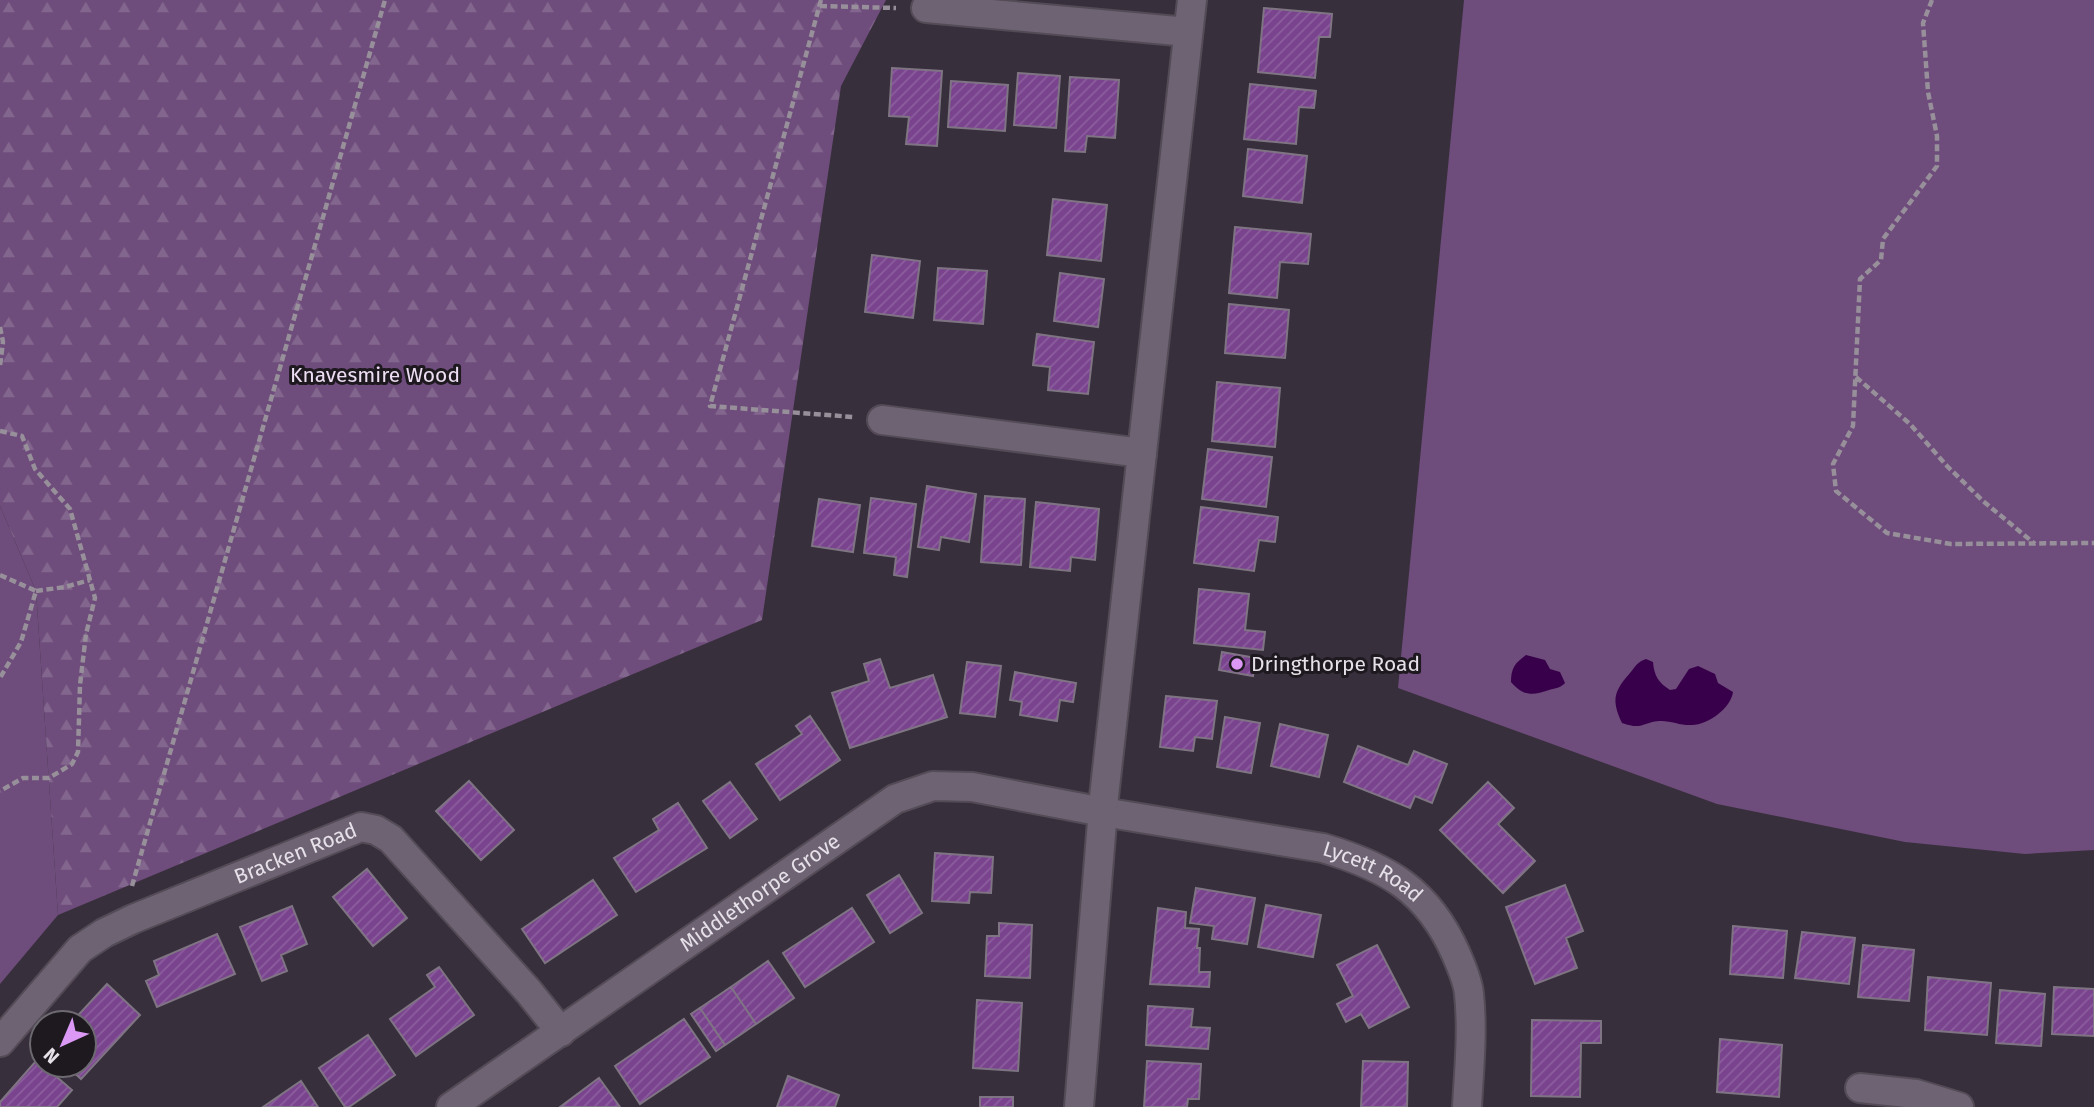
<svg xmlns="http://www.w3.org/2000/svg" width="2094" height="1107" font-family="'Fira Sans',sans-serif">
	<style>
		.green { fill: #6e4c7b }
		.forest { fill: url(#forest-firs) }
		.water { fill: #38004a }
		.building { fill: url(#building-hatch); stroke: #7f7483; stroke-width: 2 }
		.lines { fill: none; stroke-linecap: round; stroke-linejoin: round }
		.street-casing { stroke: #534b56; stroke-width: 32 }
		.path { stroke: #978f9a; stroke-width: 4.5; stroke-dasharray: 7 3.5; stroke-linecap: butt }
		.street { stroke: #6e6373; stroke-width: 28 }
		.poi-dot { fill: #db99f5; stroke: #1d191f; stroke-width: 2.5 }
		.labels { text-anchor: middle; dominant-baseline: central; stroke-width: 6; stroke-linejoin: round; paint-order: stroke }
		.park-label { font-size: 21px; fill: #eddef3; stroke: #1d191f }
		.poi-label { font-size: 21px; fill: #e6e0e9; stroke: #1d191f; text-anchor: start }
		.street-label { font-size: 21px; fill: #e6e0e9; stroke: #1d191f }
	</style>
	<defs>
		<pattern id="forest-firs" width="22" height="20" patternUnits="userSpaceOnUse" patternTransform="scale(1.75)"><rect width="22" height="20" fill="#6e4c7b"/><path d="M5 1l3.5 6h-7zM16 11l3.5 6h-7z" fill="#83668e"/></pattern>
		<pattern id="building-hatch" width="6" height="6" patternUnits="userSpaceOnUse" patternTransform="scale(1.75)"><rect width="6" height="6" fill="#79438e"/><path d="M-1 1l2-2M0 6l6-6M5 7l2-2" fill="none" stroke="#8c5e9e"/></pattern>
	</defs>
	<rect width="100%" height="100%" fill="#382f3c"/>
	<path class="green" d="M1464 0H2094V850L2025 854 1905 842 1717 804 1398 688Z
		M0 506 36 591 58 915 0 984Z"/>
	<path class="forest" d="M0 0H886L841 86 762 620 58 915 36 591 0 506Z"/>
	<path class="water" d="M1526 655 1545 660 1550 669 1560 672 1565 683C1560 688 1556 688 1549 690 1532 696 1523 696 1511 682 1511 668 1515 663 1526 655Z
		M1646 659 1653 662C1654 676 1659 683 1670 690L1676 689 1689 669 1698 666 1715 674 1718 683 1733 692C1731 708 1708 725 1692 725 1681 726 1670 720 1659 721 1641 723 1643 730 1622 723 1611 700 1614 691 1630 673 1636 666 1637 662 1646 659Z"/>
	<path class="building" d="M1264 8 1332 14 1330 37H1319L1315 78 1258 72Z
		M892 68 942 71 937 146 906 144 909 117 889 116Z
		M1018 73 1060 76 1056 128 1014 125Z
		M1070 77 1119 80 1115 138 1087 136 1085 152 1065 151Z
		M951 81 1008 85 1005 131 948 127Z
		M1250 84 1316 91 1314 108 1299 107 1296 144 1244 139Z
		M1248 149 1307 156 1302 203 1243 196Z
		M1053 199 1107 205 1101 261 1047 255Z
		M1235 227 1311 234 1308 264 1280 262 1277 298 1229 293Z
		M872 255 920 261 913 318 865 312Z
		M938 268 987 271 983 324 934 320Z
		M1060 273 1104 279 1098 327 1054 321Z
		M1229 304 1289 310 1285 358 1225 353Z
		M1037 334 1094 342 1088 394 1048 390 1050 367 1033 365Z
		M1217 382 1280 388 1275 447 1212 441Z
		M1208 449 1272 457 1266 507 1202 499Z
		M927 486 976 494 969 542 941 537 939 550 918 547Z
		M985 496 1025 499 1021 565 981 562Z
		M871 498 916 504 907 577 894 575 896 557 864 553Z
		M819 499 860 505 853 552 812 546Z
		M1036 502 1099 509 1095 560 1071 557 1070 571 1030 567Z
		M1201 507 1278 517 1275 542 1259 540 1254 571 1194 563Z
		M1199 589 1249 594 1245 630 1265 632 1263 650 1194 643Z
		M1222 652 1256 658 1253 676 1219 670Z
		M880 659 890 688 933 675 947 717 850 748 832 693 869 681 864 664Z
		M967 662 1001 666 995 717 960 713Z
		M1015 672 1076 683 1073 702 1060 700 1057 721 1020 715 1022 702 1010 700Z
		M1166 696 1217 701 1212 739 1195 737 1193 751 1160 747Z
		M810 716 840 760 780 800 756 764 802 734 796 726Z
		M1225 717 1260 723 1251 773 1217 767Z
		M1280 724 1328 735 1319 777 1271 766Z
		M1358 746 1408 765 1414 751 1447 764 1432 803 1415 796 1410 808 1344 782Z
		M469 781 514 830 481 860 436 811Z
		M730 782 757 819 730 838 703 801Z
		M1488 782 1514 808 1498 824 1535 861 1503 893 1440 830Z
		M678 803 707 848 636 892 614 858 659 830 653 819Z
		M935 853 993 857 991 893 970 892 969 903 932 901Z
		M367 869 407 918 373 946 333 897Z
		M899 875 922 913 890 933 867 895Z
		M593 880 617 915 545 963 522 929Z
		M1565 885 1583 931 1566 938 1577 968 1535 984 1506 907Z
		M1196 888 1255 898 1247 944 1212 939 1214 926 1190 923Z
		M1266 905 1321 915 1313 957 1258 947Z
		M292 906 307 944 281 955 287 971 262 981 240 927Z
		M852 908 874 942 805 987 783 953Z
		M1158 908 1186 912 1185 928 1199 929 1197 948H1200L1199 972H1210L1209 987 1150 984Z
		M999 923 1032 925 1030 978 985 976 987 936H999Z
		M1733 926 1787 931 1783 978 1730 974Z
		M1802 932 1855 938 1849 984 1795 978Z
		M217 934 235 974 157 1007 146 981 159 975 154 961Z
		M1377 945 1409 1007 1369 1028 1361 1014 1346 1022 1337 1004 1353 996 1337 965Z
		M1863 945 1914 950 1909 1001 1858 997Z
		M768 961 794 998 756 1024 731 987Z
		M439 967 474 1015 416 1056 390 1019 435 987 427 975Z
		M1928 977 1991 983 1987 1035 1925 1030Z
		M107 984 140 1015 81 1079 66 1065H84V1023H71Z
		M731 987 756 1024 725 1045 700 1008Z
		M2054 987 2094 989V1036L2052 1034Z
		M2000 990 2045 994 2041 1046 1996 1043Z
		M977 1000 1022 1003 1018 1071 973 1068Z
		M1148 1006 1193 1009 1191 1027 1210 1028 1208 1049 1146 1045Z
		M700 1008 725 1045 716 1051 691 1014Z
		M684 1019 710 1057 640 1104 615 1066Z
		M1532 1020 1601 1021V1043H1581L1580 1097 1531 1096Z
		M368 1035 395 1075 349 1107H345L319 1068Z
		M1720 1039 1782 1045 1779 1097 1717 1092Z
		M37 1060 72 1090 57 1107H0V1102Z
		M1147 1061 1201 1064 1199 1099H1188L1187 1107H1144Z
		M1363 1061 1408 1062 1407 1107H1361Z
		M788 1076 839 1095 835 1107H777Z
		M599 1078 620 1107H560Z
		M301 1081 318 1107H263Z
		M980 1097H1013V1107H980Z"/>
	<g class="lines">
		<g class="street-casing">
			<g id="street">
				<path d="M926 8 1188 32"/>
				<path d="M882 420 1142 453"/>
				<path id="s1" d="M0 1042 80 949 104 933 133 919 361 827 376 830 391 839 529 992 561 1032"/>
				<path d="M1860 1088 1916 1094 1959 1107"/>
				<path id="s2" d="M451 1107 895 799 933 786 972 787 1103 812 1323 848C1387 867 1428 890 1456 954 1461 966 1468 981 1469 994 1473 1031 1469 1070 1467 1107"/>
				<path d="M1079 1107 1104 797 1192 0"/>
			</g>
		</g>
		<path class="path" d="M821 0 710 406 853 417
			M1932 0 1923 23 1928 92 1937 136V166L1883 239 1881 260 1860 279 1853 426 1833 464 1836 491 1887 533 1951 544 2094 543
			M820 6 896 8
			M0 327 3 342 0 366
			M1856 377 1910 424 1947 466 1983 501 2035 544
			M0 431 22 436 35 469 70 509 95 598 86 634 80 685 78 752 72 764 49 778H23L0 791
			M0 575 36 591 21 642 0 678
			M36 591 65 587 90 580
			M132 886 385 0"/>
		<use href="#street" class="street"/>
	</g>
	<circle class="poi-dot" cx="1237" cy="664" r="7"/>
	<g class="labels">
		<g class="park-label">
			<text x="375" y="375">Knavesmire Wood</text>
		</g>
		<g class="poi-label">
			<text x="1251" y="664">Dringthorpe Road</text>
		</g>
		<g class="street-label">
			<text stroke="none"><textPath href="#s1" startOffset="359">Bracken Road</textPath></text>
			<text stroke="none"><textPath href="#s2" startOffset="1031">Lycett Road</textPath></text>
			<text stroke="none"><textPath href="#s2" startOffset="376">Middlethorpe Grove</textPath></text>
		</g>
	</g>
	<g transform="translate(63 1044) rotate(224)"><circle r="33" fill="#1d191f" stroke="#6d6970" stroke-width="2"/>
	<path d="M0-5L12 26L0 18L-12 26Z" fill="#db99f5"/>
	<text y="-10" font-size="19" font-weight="bold" text-anchor="middle" fill="#e6e0e9">N</text>
	</g>
</svg>
